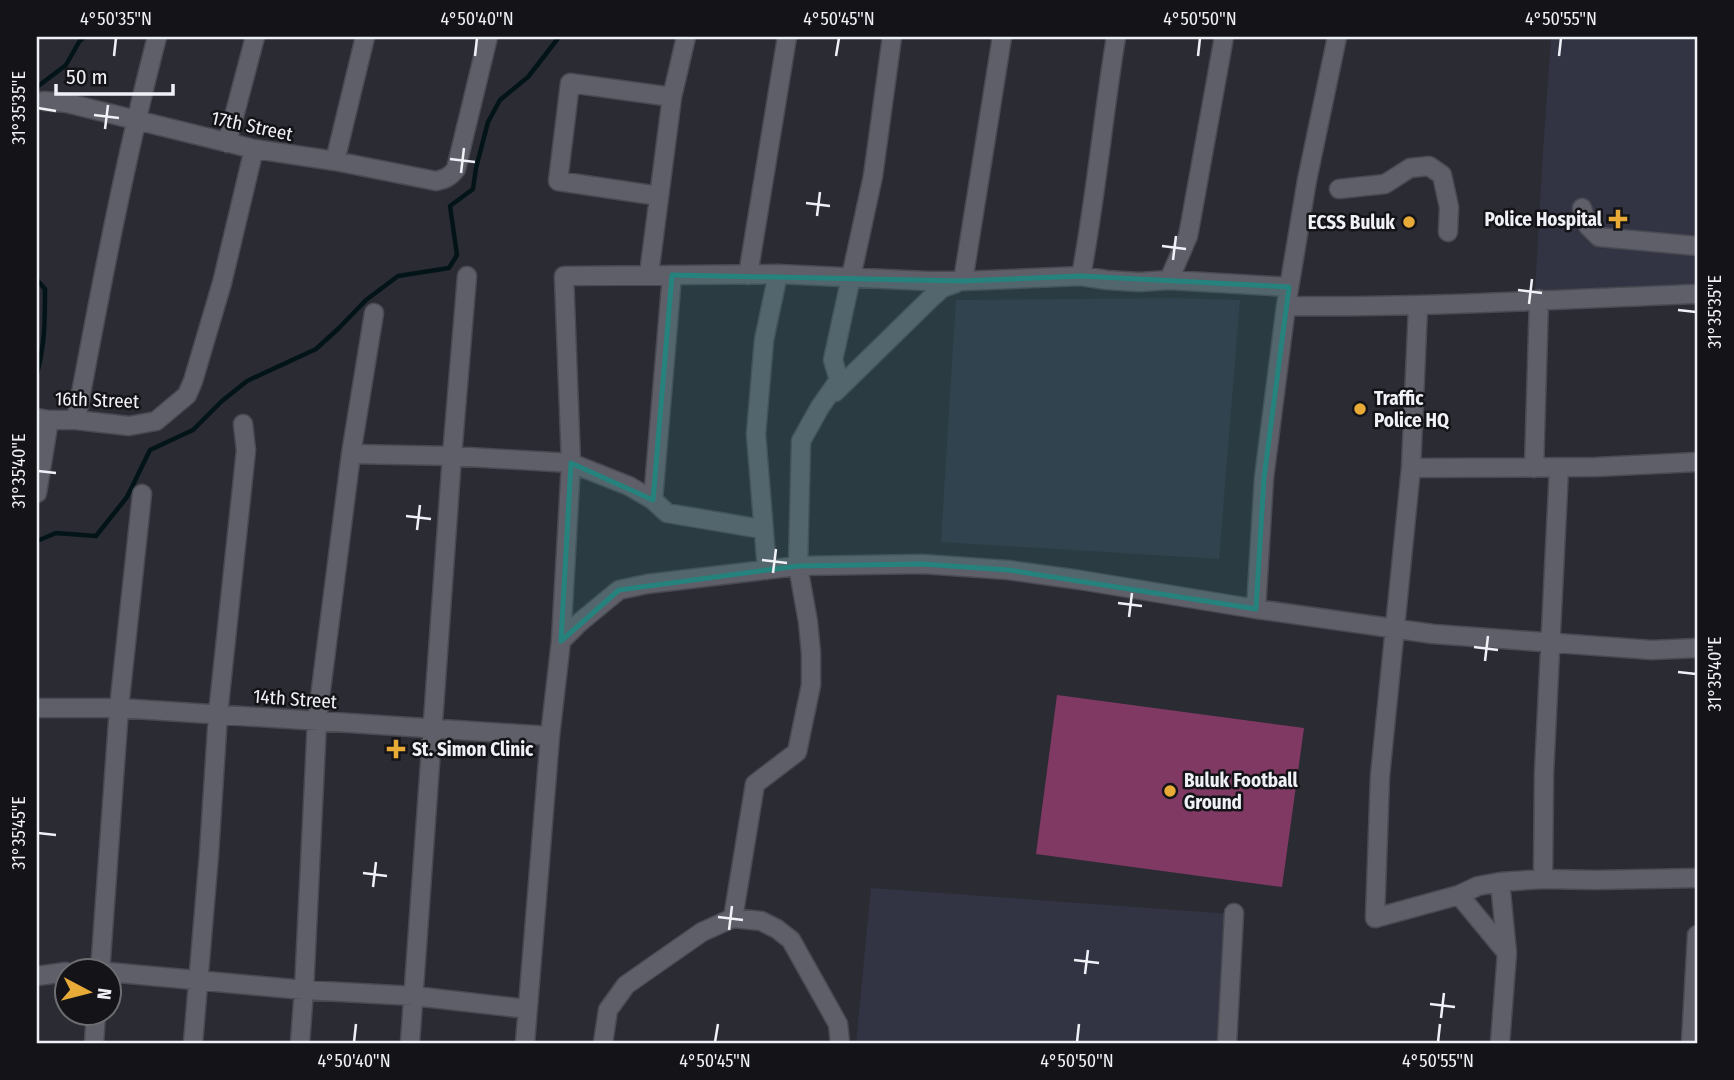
<svg xmlns="http://www.w3.org/2000/svg" width="1734" height="1080" font-family="'Fira Sans Condensed',sans-serif">
	<style>
		.built { fill: #333443 }
		.green { fill: #7f3963 }
		.lines { fill: none; stroke-linecap: round; stroke-linejoin: round }
		.stream { stroke: #031419; stroke-width: 4.5 }
		.street-casing { stroke: #484951; stroke-width: 21 }
		.street { stroke: #5e5f69; stroke-width: 18 }
		.marked { fill: #26827c; fill-opacity: 0.2; stroke: #26827c; stroke-width: 5; stroke-linejoin: round }
		.ticks { fill: none; stroke: #f0f1f7; stroke-width: 2.5 }
		.poi-dot { fill: #e8ab37; stroke: #141418; stroke-width: 2.5 }
		.labels { text-anchor: middle; dominant-baseline: central; stroke-width: 5; stroke-linejoin: round; paint-order: stroke }
		.street-label { font-size: 19px; fill: #f0f1f7; stroke: #141418 }
		.poi-label { font-size: 19px; font-weight: bold; fill: #f0f1f7; stroke: #141418; text-anchor: start }
		.neatline { fill: none; stroke: #f0f1f7; stroke-width: 2.5 }
		.ticks-label { font-size: 18px; text-anchor: middle; fill: #f0f1f7 }
	</style>
	<rect width="100%" height="100%" fill="#2b2b34"/>
	<path class="built" d="M1551 37H1697V286L1535 293 1543 152Z
		M1175 298 1240 300 1219 559 941 542 956 300Z
		M871 888 1231 914 1222 1043H856Z"/>
	<path class="green" d="M1057 695 1304 728 1282 887 1036 854Z"/>
	<g class="lines">
		<path class="stream" d="M37 87 66 65 79 42 84 37
			M37 280 45 289C45 319 45 344 37 374
			M37 541 56 533 96 536 127 497 150 450 193 430 222 401 247 381 316 349 339 328 366 300 398 276 449 268 457 255 450 206 473 189 476 168 488 122 500 100 528 77 559 37"/>
		<g class="street-casing">
			<path id="street" d="M44 101 67 103 254 149 335 161 436 181C445 179 450 177 456 169L488 37
				M227 143 255 37
				M335 161 365 37
				M1339 189 1385 184 1410 168 1429 166 1442 175 1449 207 1448 232
				M659 196 558 181 570 83 672 97
				M1582 208 1588 226 1599 237 1697 246
				M649 274 672 97 686 37
				M748 275 787 37
				M1081 276C1096 197 1103 116 1116 37
				M1169 280 1188 236 1191 220 1224 37
				M963 281 1002 37
				M1286 306C1423 308 1560 299 1697 294
				M1418 306 1411 468 1380 776 1375 918 1459 895 1507 953
				M835 392 930 299 942 288 956 283
				M37 418 49 420H76L129 426 156 421 187 395 193 381 222 283 254 149
				M76 420C100 292 124 163 157 37
				M351 454 452 456 571 463 629 486 653 500 667 513 762 529
				M1411 468 1596 467 1697 462
				M1534 468 1539 299
				M37 493 49 420
				M653 500 672 275
				M767 570 756 434 764 340 778 274
				M1256 609 1264 478 1286 306 1307 180 1337 37
				M561 641 579 623 619 590 647 584 798 566 922 564 1008 570 1080 580 1256 609 1433 634 1652 650 1697 648
				M37 708H119L550 736
				M1543 879 1544 773 1559 468
				M1500 882 1507 953 1500 1043
				M1459 895 1478 886 1500 882 1543 879 1595 880 1697 878
				M733 918 761 921 777 929 791 940 838 1024 840 1043
				M79 972H106
				M100 972 119 708 142 494
				M108 972 304 990 414 996 527 1009
				M37 976 66 972
				M94 1043 96 1014
				M193 1043 209 854 218 714 246 450 243 424
				M300 1043 304 990 317 721 351 454 374 313
				M410 1043 452 456 467 276
				M525 1043 550 736 561 641 571 463 564 276 778 274 928 281H963L1081 276 1107 280 1139 282 1169 280 1289 287
				M603 1043 608 1010 626 985 702 932 733 918 755 784 797 752 811 685V653L808 622 798 566 801 441 820 407 839 380 833 360 873 176 892 37
				M1227 1043 1234 913
				M1691 1043 1697 935"/>
		</g>
		<use href="#street" class="street"/>
	</g>
	<path class="marked" d="M672 275 963 281 1081 276 1289 287 1264 478 1256 609 1008 570 922 564 798 566 619 590 561 641 571 463 653 500Z"/>
	<path class="ticks" d="M114 56 116 38M475 56 477 38M836 56 839 38M1198 56 1200 38M1559 56 1561 38M38 108 56 111M94 115 119 118M105 129 108 105M450 159 475 162M461 173 464 148M806 203 830 206M817 216 820 192M1162 246 1186 249M1173 260 1176 236M1518 290 1542 293M1529 304 1532 279M1678 310 1696 312M38 471 56 473M406 516 431 519M417 530 420 505M762 560 787 563M773 573 776 549M1118 603 1142 606M1129 617 1132 593M1474 647 1498 650M1485 661 1488 636M1678 672 1696 674M38 833 56 835M363 873 387 876M373 887 376 862M718 917 743 920M729 930 732 906M1074 960 1099 963M1085 974 1088 950M1430 1004 1455 1007M1441 1018 1444 993M354 1042 356 1024M715 1042 718 1024M1077 1042 1079 1024M1438 1042 1440 1024"/>
	<g class="poi-dot">
		<path d="M1614.5 208.5h7v7h7v7h-7v7h-7v-7h-7v-7h7z"/>
		<circle cx="1409" cy="222" r="7"/>
		<circle cx="1360" cy="409" r="7"/>
		<path d="M392.5 738.5h7v7h7v7h-7v7h-7v-7h-7v-7h7z"/>
		<circle cx="1170" cy="791" r="7"/>
	</g>
	<g class="labels">
		<g class="street-label">
			<text transform="translate(252 126) rotate(12)">17th Street</text>
			<text transform="translate(97 400) rotate(2)">16th Street</text>
			<text transform="translate(295 699) rotate(4)">14th Street</text>
		</g>
		<g class="poi-label">
			<text x="1602" y="219" text-anchor="end">Police Hospital</text>
			<text x="1395" y="222" text-anchor="end">ECSS Buluk</text>
			<text x="1374" y="398">Traffic<tspan x="1374" dy="22">Police HQ</tspan></text>
			<text x="412" y="749">St. Simon Clinic</text>
			<text x="1184" y="780">Buluk Football<tspan x="1184" dy="22">Ground</tspan></text>
		</g>
	</g>
	<rect width="1734" height="1080" fill="none" stroke="#141418" stroke-width="77"/>
	<g transform="translate(88 992) rotate(97)"><circle r="33" fill="#141418" stroke="#6c6c71" stroke-width="2"/>
	<path d="M0-5L12 26L0 18L-12 26Z" fill="#e8ab37"/>
	<text y="-10" font-size="19" font-weight="bold" text-anchor="middle" fill="#f0f1f7">N</text>
	</g>
	<path d="M56 84v10h117v-10" fill="none" stroke="#f0f1f7" stroke-width="3.5"/>
	<text x="66" y="84" font-size="21" fill="#f0f1f7" stroke="#141418" stroke-width="5" paint-order="stroke">50 m</text>
	<rect x="38" y="38" width="1658" height="1004" class="neatline"/>
	<g class="ticks-label">
		<text x="116" y="25">4°50'35"N</text>
		<text x="477" y="25">4°50'40"N</text>
		<text x="839" y="25">4°50'45"N</text>
		<text x="1200" y="25">4°50'50"N</text>
		<text x="1561" y="25">4°50'55"N</text>
		<text transform="translate(19 108) rotate(-90)" y="6">31°35'35"E</text>
		<text transform="translate(1715 312) rotate(-90)" y="6">31°35'35"E</text>
		<text transform="translate(19 471) rotate(-90)" y="6">31°35'40"E</text>
		<text transform="translate(1715 674) rotate(-90)" y="6">31°35'40"E</text>
		<text transform="translate(19 833) rotate(-90)" y="6">31°35'45"E</text>
		<text x="354" y="1067">4°50'40"N</text>
		<text x="715" y="1067">4°50'45"N</text>
		<text x="1077" y="1067">4°50'50"N</text>
		<text x="1438" y="1067">4°50'55"N</text>
	</g>
</svg>
